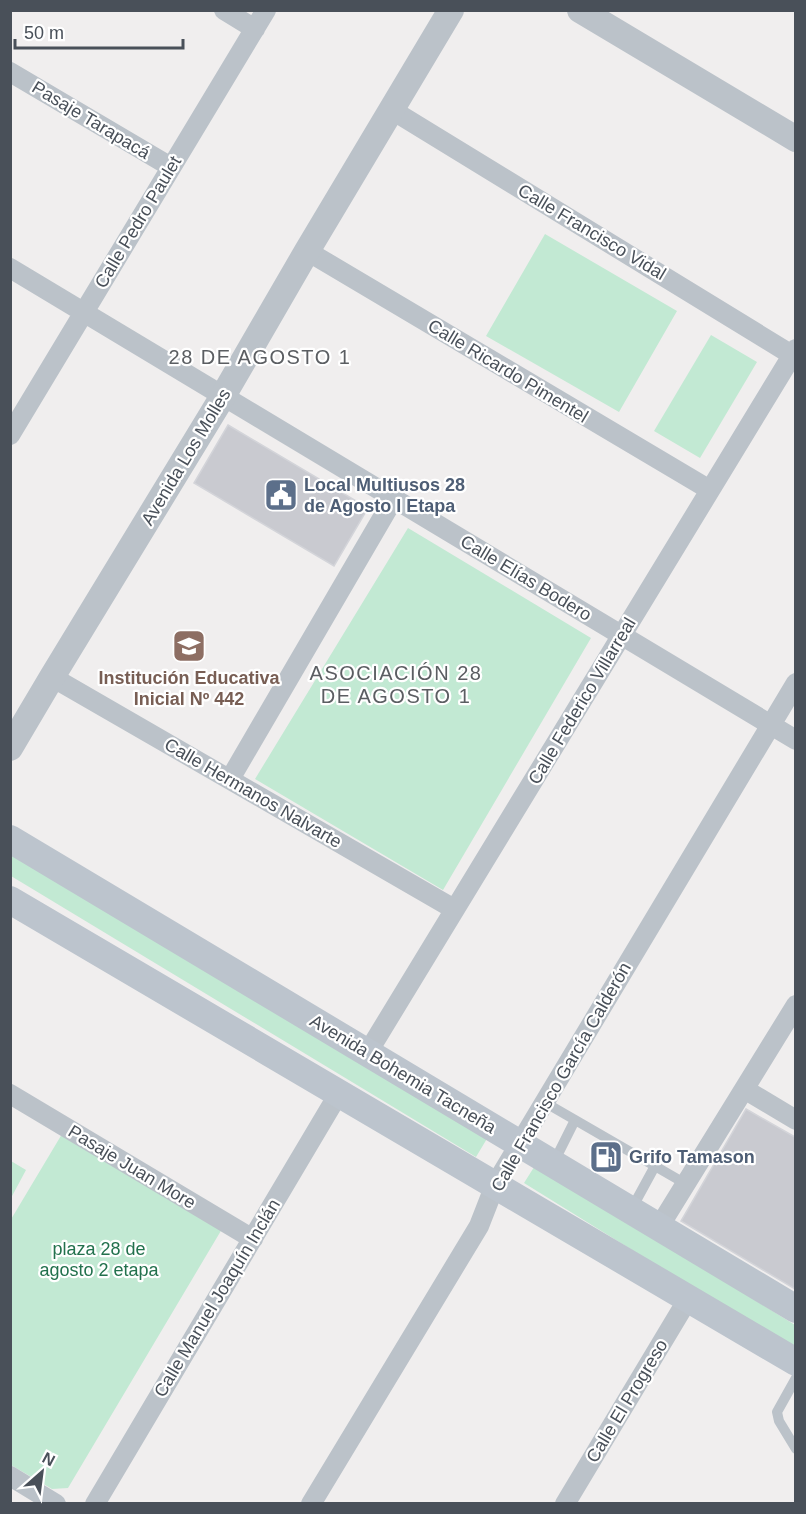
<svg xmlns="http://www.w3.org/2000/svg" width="806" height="1514" font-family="Arial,sans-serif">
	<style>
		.green { fill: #c2e9d3 }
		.building { fill: #c9cad0; stroke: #d3d4d9; stroke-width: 1.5 }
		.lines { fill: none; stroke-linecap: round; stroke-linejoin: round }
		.service { stroke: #bbc2c9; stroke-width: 10 }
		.minor { stroke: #bbc2c9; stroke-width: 20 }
		.tertiary { stroke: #bbc2c9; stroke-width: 26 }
		.secondary { stroke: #bcc4cd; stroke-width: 28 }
		.labels { text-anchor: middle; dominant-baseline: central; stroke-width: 4.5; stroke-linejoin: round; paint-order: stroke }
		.street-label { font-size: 18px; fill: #495059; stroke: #fff }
		.service-label { font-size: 18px; font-weight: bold; fill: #4e5e75; stroke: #fff; text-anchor: start }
		.education-label { font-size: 18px; font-weight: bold; fill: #785e54; stroke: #fff }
		.park-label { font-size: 18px; fill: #22714d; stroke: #fff }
		.neighbourhood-label { font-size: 20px; letter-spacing: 1.5px; fill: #5b5e62; stroke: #fff }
	</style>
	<rect width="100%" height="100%" fill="#f0eeee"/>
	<path class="green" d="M545 234 677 311 619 412 486 336Z
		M711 335 757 362 700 458 654 431Z
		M408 528 591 638 443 890 255 779Z
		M10 850 488 1137 476 1157 11 876Z
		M62 1134 222 1229 68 1488 52 1489 11 1465 10 1221Z
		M11 1161 26 1170 11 1198Z
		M536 1164 795 1325V1351L524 1183Z"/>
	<path class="building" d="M228 425 368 508 334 566 194 483Z
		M746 1109 795 1137V1289L681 1221Z"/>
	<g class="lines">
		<path class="service" d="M544 1102 686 1184
			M554 1162 575 1120
			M631 1210 655 1166
			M796 1378 777 1412 779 1421 796 1449"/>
		<path class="minor" d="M224 10 255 29
			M10 72 171 167
			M392 110 792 355
			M307 251 710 490
			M10 268 796 740
			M10 435 266 10
			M52 677 454 909
			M230 779 394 498
			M368 1052 796 349
			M744 1089 796 1120
			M10 1094 253 1239
			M659 1227 796 1005
			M10 1476 56 1504
			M95 1504 339 1093
			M311 1504 479 1226 495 1185 796 683
			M565 1504 688 1299"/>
		<path class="tertiary" d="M580 10 796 139
			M10 748 52 677 223 396 307 251 451 10"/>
		<path class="secondary" d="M10 839 796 1309
			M10 900 796 1362"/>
	</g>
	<defs>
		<g id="civic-square" transform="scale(1.725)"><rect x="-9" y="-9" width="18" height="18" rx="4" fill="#5c6f8a" stroke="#fff"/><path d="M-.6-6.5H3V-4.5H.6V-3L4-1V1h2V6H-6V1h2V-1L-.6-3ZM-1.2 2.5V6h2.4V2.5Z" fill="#fff"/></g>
		<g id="school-square" transform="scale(1.725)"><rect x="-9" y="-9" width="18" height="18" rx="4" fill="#8d6e63" stroke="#fff"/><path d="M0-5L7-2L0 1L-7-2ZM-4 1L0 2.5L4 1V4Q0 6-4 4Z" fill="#fff"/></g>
		<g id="fuel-square" transform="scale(1.725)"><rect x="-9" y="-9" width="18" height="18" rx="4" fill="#5c6f8a" stroke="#fff"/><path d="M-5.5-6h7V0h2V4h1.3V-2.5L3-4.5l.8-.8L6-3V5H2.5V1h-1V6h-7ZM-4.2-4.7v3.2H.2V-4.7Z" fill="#fff"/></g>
	</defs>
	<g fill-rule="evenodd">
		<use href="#civic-square" x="281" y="495"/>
		<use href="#school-square" x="189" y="646"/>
		<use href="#fuel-square" x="606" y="1157"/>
	</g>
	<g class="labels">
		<g class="street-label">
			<text transform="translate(91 120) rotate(31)">Pasaje Tarapacá</text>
			<text transform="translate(138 222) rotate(-59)">Calle Pedro Paulet</text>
			<text transform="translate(592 232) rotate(31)">Calle Francisco Vidal</text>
			<text transform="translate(508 371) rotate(31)">Calle Ricardo Pimentel</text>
			<text transform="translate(186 457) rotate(-59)">Avenida Los Molles</text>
			<text transform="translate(526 578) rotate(31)">Calle Elías Bodero</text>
			<text transform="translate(582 701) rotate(-59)">Calle Federico Villarreal</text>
			<text transform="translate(253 793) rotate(30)">Calle Hermanos Nalvarte</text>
			<text transform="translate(403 1074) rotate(31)">Avenida Bohemia Tacneña</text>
			<text transform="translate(561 1077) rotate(-60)">Calle Francisco García Calderón</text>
			<text transform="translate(132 1167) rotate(31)">Pasaje Juan More</text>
			<text transform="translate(217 1298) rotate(-59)">Calle Manuel Joaquín Inclán</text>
			<text transform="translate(627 1401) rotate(-59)">Calle El Progreso</text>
		</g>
		<g class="service-label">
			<text x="304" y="485">Local Multiusos 28<tspan x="304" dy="21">de Agosto I Etapa</tspan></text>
			<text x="629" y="1157">Grifo Tamason</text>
		</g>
		<g class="education-label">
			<text x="189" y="678">Institución Educativa<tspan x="189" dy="21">Inicial Nº 442</tspan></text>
		</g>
		<g class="park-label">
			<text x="99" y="1249">plaza 28 de<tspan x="99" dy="21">agosto 2 etapa</tspan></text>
		</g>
		<g class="neighbourhood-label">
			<text x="260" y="357">28 DE AGOSTO 1</text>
			<text x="396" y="673">ASOCIACIÓN 28<tspan x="396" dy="23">DE AGOSTO 1</tspan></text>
		</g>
	</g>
	<rect width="806" height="1514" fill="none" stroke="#495059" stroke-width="24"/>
	<g transform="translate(42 1472) rotate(28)" stroke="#ffffff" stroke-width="4.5" paint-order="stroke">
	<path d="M0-4.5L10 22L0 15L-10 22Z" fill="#495059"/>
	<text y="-9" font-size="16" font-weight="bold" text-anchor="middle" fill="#495059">N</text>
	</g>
	<path d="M15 39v9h168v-9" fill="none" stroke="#495059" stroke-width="3"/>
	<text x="24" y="39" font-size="18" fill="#495059" stroke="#ffffff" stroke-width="4.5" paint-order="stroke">50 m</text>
</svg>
